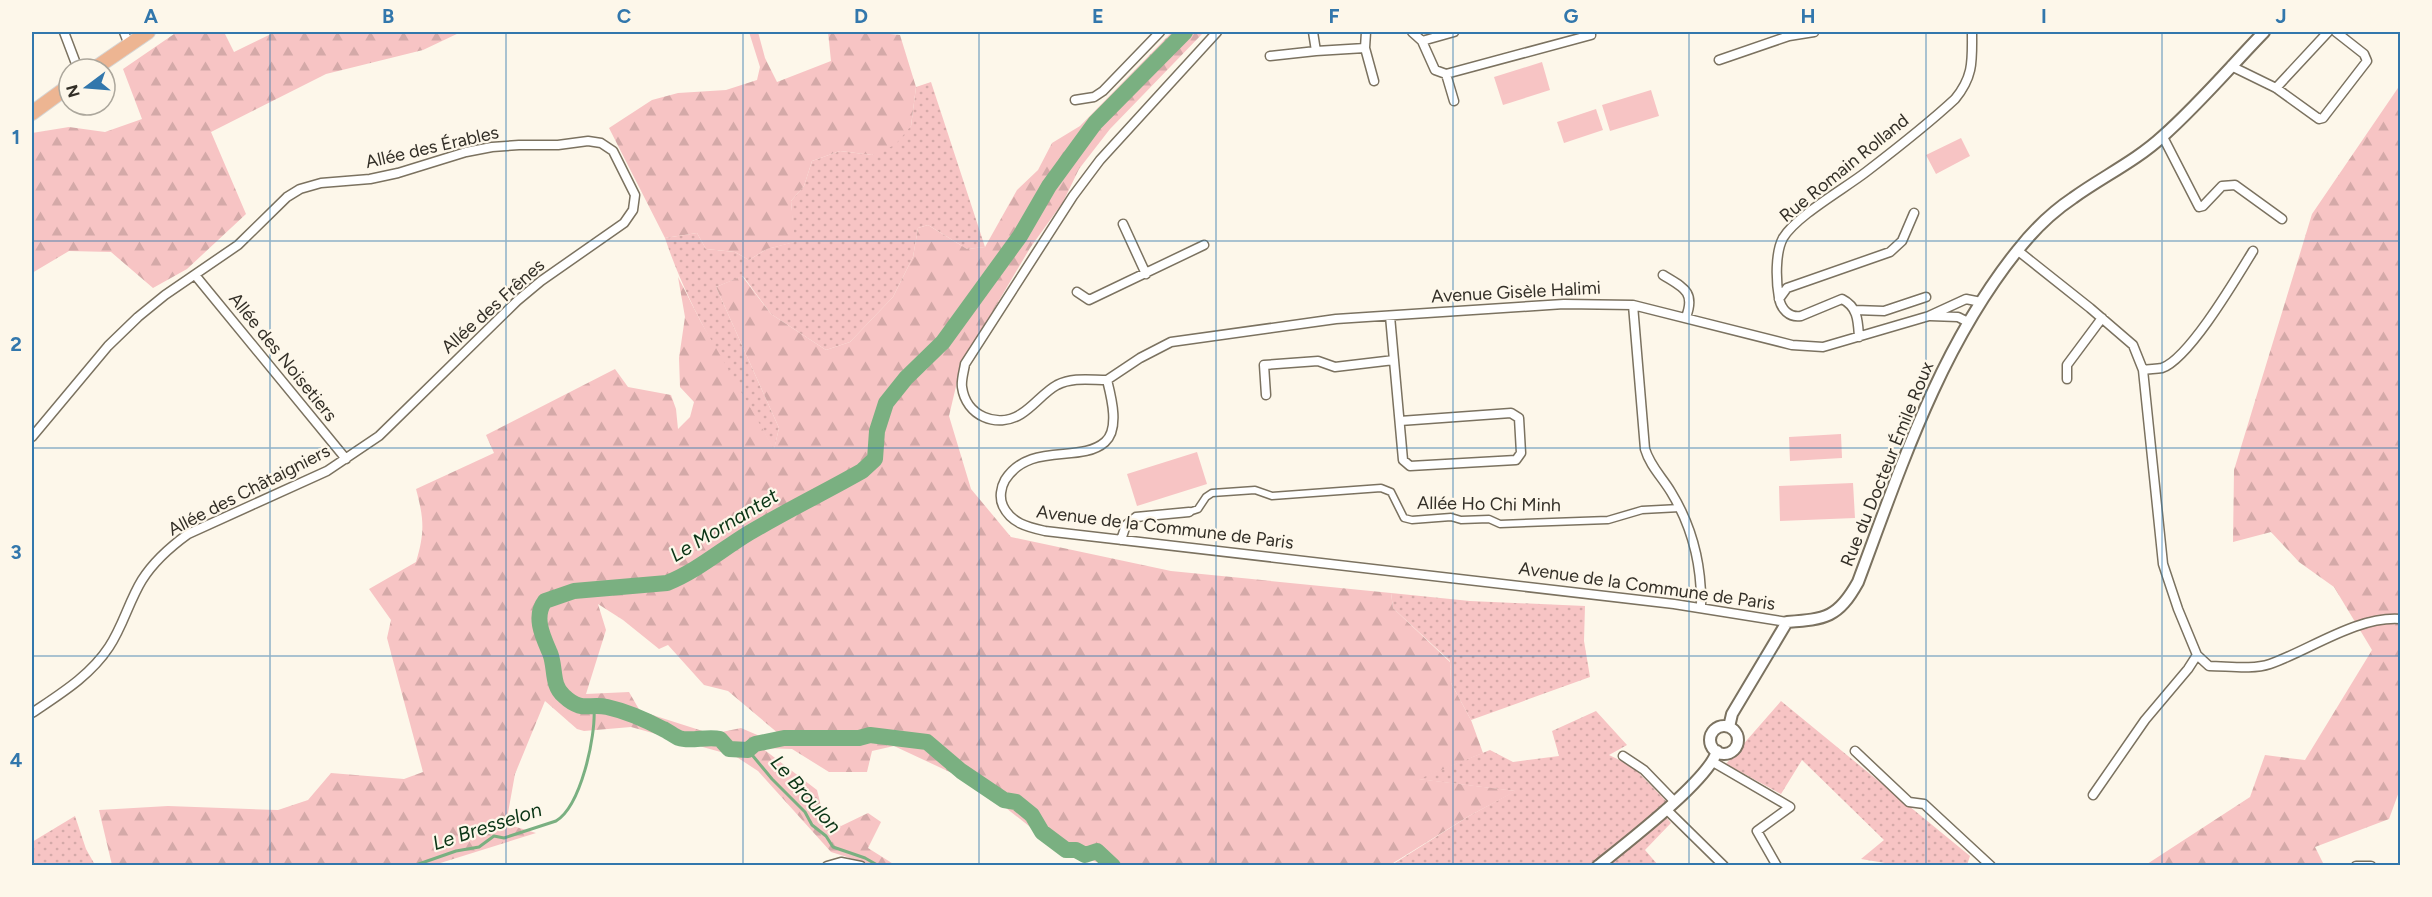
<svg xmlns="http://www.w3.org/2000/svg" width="2432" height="897" font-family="Figtree,sans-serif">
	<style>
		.grass { fill: url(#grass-dots) }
		.forest { fill: url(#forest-firs); fill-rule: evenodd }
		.park { fill: #f7c4c4 }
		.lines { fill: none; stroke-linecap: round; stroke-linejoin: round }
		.stream { stroke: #7ab081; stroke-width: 3 }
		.river { stroke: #7ab081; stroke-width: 16 }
		.pedestrian-casing { stroke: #7b7260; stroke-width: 9 }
		.minor-casing { stroke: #7b7260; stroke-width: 11 }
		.tertiary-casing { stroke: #7b7260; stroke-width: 14 }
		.primary-casing { stroke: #d6d5d4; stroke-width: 16 }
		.pedestrian { stroke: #fff; stroke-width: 6 }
		.minor { stroke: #fff; stroke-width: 8 }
		.tertiary { stroke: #fff; stroke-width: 10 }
		.primary { stroke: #edb592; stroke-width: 14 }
		.grid { fill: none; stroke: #3277ac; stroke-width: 1.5; stroke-opacity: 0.55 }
		.labels { text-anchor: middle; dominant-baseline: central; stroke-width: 4.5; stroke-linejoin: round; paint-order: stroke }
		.street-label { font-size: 18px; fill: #332f27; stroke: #fdf7ea }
		.water-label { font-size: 20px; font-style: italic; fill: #0b3516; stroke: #fdf7ea }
		.neatline { fill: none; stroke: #3277ac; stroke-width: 2 }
		.grid-label { font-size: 20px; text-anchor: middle; font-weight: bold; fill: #3277ac }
	</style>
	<defs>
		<pattern id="grass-dots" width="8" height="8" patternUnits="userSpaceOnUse" patternTransform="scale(1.5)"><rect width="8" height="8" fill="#f7c4c4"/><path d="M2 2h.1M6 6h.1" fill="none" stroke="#d4a9a8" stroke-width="1.8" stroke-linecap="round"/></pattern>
		<pattern id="forest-firs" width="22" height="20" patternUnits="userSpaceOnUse" patternTransform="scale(1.5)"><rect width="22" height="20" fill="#f7c4c4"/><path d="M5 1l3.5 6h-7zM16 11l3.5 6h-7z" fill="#d4a9a8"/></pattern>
	</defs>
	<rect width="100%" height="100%" fill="#fdf7ea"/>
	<path class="grass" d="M931 82 985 247 967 249 928 225 918 228 913 257 893 297 850 342 826 350 771 314 743 276 716 287 779 428 774 450C735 381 690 314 665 238L697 233 706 249 735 252 749 260 767 249 794 242 791 201 804 186 812 161 840 151 872 155 911 126 916 87Z
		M1391 593 1470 601 1585 606 1584 641 1590 677 1471 720 1451 683 1450 661 1393 608Z
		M1781 701 1970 856 1967 865H1897L1861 859 1884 840 1802 760 1781 794 1726 764Z
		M1596 711 1627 745 1609 755 1632 766 1666 801 1658 808 1671 823 1645 850 1658 865 1390 866 1469 816 1515 791 1417 779 1490 750 1513 762 1559 756 1552 731Z
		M75 816 86 849 95 865H32V842Z"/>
	<path class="forest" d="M177 32H224L234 52 273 33V32H461L423 50 326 74 211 132 246 214 187 269 153 288 111 252 69 251 32 273V133L69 127 105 132 142 119 123 69Z
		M749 32H758L765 58 777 82 831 61 828 32H870L900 35 916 87 911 126 895 145 872 155 840 151 812 161 804 186 791 201 795 242 767 249 749 260 735 252 706 249 697 233 665 238 609 128 652 100 678 93 726 90 757 80 760 67Z
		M1172 32H1204L1110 129 1079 169 1063 202 1030 248 961 365 949 416 971 489 1011 537 1171 571 1391 593 1393 608 1450 662 1451 683 1471 720 1483 753 1419 779 1516 791 1469 816 1390 865H1105L1058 849 987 793 954 774 894 746 872 751 867 772H829L792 749 762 748 817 790 824 818 841 826 868 813 881 822 868 848 895 865H873L831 852 758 771 735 756 631 727 584 731 577 729 545 701 515 774 506 824 536 833 434 865H112L99 810 168 806 278 810 308 800 331 773 404 779 423 772 387 638 391 620 369 589 416 562C425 532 424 519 416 489L494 453 486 435 615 369 628 387 671 395 676 409 678 429 690 417 694 402 680 387 679 358 685 317 678 277 701 322 774 449 779 428 716 287 742 276 771 314 826 350 850 342 893 297 913 257 918 228 928 225 967 249 985 247 1017 190 1038 170 1052 143 1080 126ZM598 604 623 620 659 649 668 645 704 685 728 691 779 734 762 737 741 728 712 734 640 711 629 692 586 694 606 630Z
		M2400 85V789L2389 819 2315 847 2324 865 2144 866 2250 797 2265 755 2305 760 2372 650 2334 587 2299 562 2271 532 2233 542 2234 470 2312 214Z"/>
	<path class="park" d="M1542 62 1550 90 1503 105 1494 77Z
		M1651 90 1659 116 1610 131 1602 105Z
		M1596 109 1603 130 1564 143 1557 122Z
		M1961 138 1970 156 1936 174 1926 155Z
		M1841 434 1842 458 1790 461 1789 437Z
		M1197 452 1207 484 1137 506 1127 474Z
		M1853 483 1855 518 1780 521 1779 486Z"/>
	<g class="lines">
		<path class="stream" d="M748 750 772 779 805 812 812 825 826 836 833 847 865 858 879 866
			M413 866 456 851 479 847 494 836 504 838 556 821C581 806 596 736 594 708"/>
		<path class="river" d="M1113 866 1097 851 1085 855 1076 850H1066L1042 832 1032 815 1016 802 1004 800 961 771 927 742 870 735 859 738H784L755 744 748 750 729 749 720 739C707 736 690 742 679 738 674 736 668 731 663 729 646 720 625 711 607 707 589 703 582 713 564 696 551 685 556 668 550 653 543 637 533 617 545 601L574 591 667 583C697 571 721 550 749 533 786 511 825 492 862 471L875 459 877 431 886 403 906 378 943 342 1020 236 1049 186 1095 123 1185 32"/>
		<g class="pedestrian-casing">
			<path id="pedestrian" d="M1189 512 1198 509 1206 497 1212 493 1255 490 1272 496 1381 488 1391 492 1404 518 1412 520 1451 517 1461 520 1489 519 1500 524 1608 520 1642 510 1680 508"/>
		</g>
		<g class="minor-casing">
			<path id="minor" d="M64 32 78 69
				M124 32 129 45
				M1313 32 1316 51
				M1366 32 1365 48 1374 81
				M1412 32 1422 41 1435 70 1446 74 1591 35 1590 32
				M1788 32 1789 36 1814 32
				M1422 41 1454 32
				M1270 56 1316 51 1365 48
				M1719 60 1789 36
				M2231 66 2276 88 2319 119 2323 118 2367 61 2364 54 2336 32
				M1446 74 1454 101
				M2276 88 2328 32
				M1075 100 1094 97 1103 91 1160 32
				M2163 137 2199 207 2203 206 2222 186 2235 185 2282 219
				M1123 224 1146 274
				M2017 250 2090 308 2133 345 2143 370 2163 564 2178 609 2197 655 2209 666C2228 666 2252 670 2270 664 2310 650 2357 616 2400 619
				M195 275 346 459
				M1663 275C1682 287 1696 291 1686 317
				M1077 292 1089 300 1204 245
				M1779 299 1787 288 1890 252 1902 241 1914 213
				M1633 305 1645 449C1650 466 1662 477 1671 492 1693 528 1702 566 1701 607
				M1855 310 1884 311 1926 297
				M1390 316 1403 460 1410 466 1516 460 1521 453 1519 418 1511 413 1400 421
				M1930 316 1958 317 1968 322
				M1859 337C1858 321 1858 307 1842 299L1801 316C1789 318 1781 309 1779 298 1776 281 1775 253 1783 238 1796 216 1844 189 1866 172 1896 149 1927 125 1955 99 1974 76 1972 60 1972 32
				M2143 370C2149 369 2156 369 2162 368 2189 359 2237 277 2253 251
				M2067 379V365L2102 318
				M1107 380C1111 396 1120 429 1105 442 1080 464 1030 441 1005 480 1001 487 999 498 1003 506 1011 523 1027 527 1045 531L1674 604 1787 622
				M1107 380 1140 358 1171 342 1336 319 1564 304 1633 305 1792 345 1823 347 1929 316 1966 299 1981 302
				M1107 380C1090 380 1073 377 1057 385 1044 392 1034 406 1021 414 997 429 966 416 962 387 961 380 964 371 965 364L1073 196 1100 160 1217 32
				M1266 395 1264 365 1318 361 1335 367 1394 360
				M32 437 108 346 138 317 165 295 238 245 287 197 300 189 321 183 370 179 398 173 466 152 492 147 519 145H558L588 141 601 143 613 151 635 195 633 210 624 223 541 281 517 301 379 436 327 471 188 534C170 547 154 561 142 580 129 601 123 626 109 647 90 676 60 694 32 713
				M1121 540 1126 525 1136 517 1189 512
				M1855 751 1909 802 1924 804 1991 866
				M1623 756 1644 770 1674 801
				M1713 762 1790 807 1757 831 1777 866
				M2093 795 2145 720 2188 669 2197 655
				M1666 809 1724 866
				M827 866 841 862 861 866
				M2356 866H2371"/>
		</g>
		<g class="tertiary-casing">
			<path id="tertiary" d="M1710 740a14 14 0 1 1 28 0a14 14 0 1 1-28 0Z
				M1729 727 1732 714 1787 622C1826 619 1838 618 1858 582 1901 467 1939 349 2017 251 2032 232 2052 212 2073 198 2102 177 2136 161 2163 136 2199 104 2231 66 2264 32
				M1598 866C1624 845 1709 780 1717 751"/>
		</g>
		<g class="primary-casing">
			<path id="primary" d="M94 69 148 32
				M32 113 69 86"/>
		</g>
		<use href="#pedestrian" class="pedestrian"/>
		<use href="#minor" class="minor"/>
		<use href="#tertiary" class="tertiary"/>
		<use href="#primary" class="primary"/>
	</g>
	<path class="grid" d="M270 32V866M506 32V866M743 32V866M979 32V866M1216 32V866M1453 32V866M1689 32V866M1926 32V866M2162 32V866M32 241H2400M32 448H2400M32 656H2400"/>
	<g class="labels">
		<g class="street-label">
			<text transform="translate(432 147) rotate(-13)">Allée des Érables</text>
			<text transform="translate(1844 168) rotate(-39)">Rue Romain Rolland</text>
			<text transform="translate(1516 292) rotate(-3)">Avenue Gisèle Halimi</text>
			<text transform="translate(493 306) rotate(-42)">Allée des Frênes</text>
			<text transform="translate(283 357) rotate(51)">Allée des Noisetiers</text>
			<text transform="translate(1887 464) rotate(-68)">Rue du Docteur Émile Roux</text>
			<text transform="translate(249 490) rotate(-27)">Allée des Châtaigniers</text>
			<text transform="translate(1489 504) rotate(1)">Allée Ho Chi Minh</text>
			<text transform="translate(1165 527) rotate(7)">Avenue de la Commune de Paris</text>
			<text transform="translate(1647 586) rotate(8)">Avenue de la Commune de Paris</text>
		</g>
		<g class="water-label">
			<text transform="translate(724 525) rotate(-31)">Le Mornantet</text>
			<text transform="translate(806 794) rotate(49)">Le Broulon</text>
			<text transform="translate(487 826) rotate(-18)">Le Bresselon</text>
		</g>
	</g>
	<rect width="2432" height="897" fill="none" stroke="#fdf7ea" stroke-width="66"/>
	<g transform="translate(87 87) rotate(254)"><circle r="28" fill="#fdf7ea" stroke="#aca79c" stroke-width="1.5"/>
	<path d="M0-4.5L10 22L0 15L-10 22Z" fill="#3277ac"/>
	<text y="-9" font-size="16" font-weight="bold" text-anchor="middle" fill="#332f27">N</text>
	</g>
	<rect x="33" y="33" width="2366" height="831" class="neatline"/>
	<g class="grid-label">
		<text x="151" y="23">A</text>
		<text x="388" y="23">B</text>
		<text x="624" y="23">C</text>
		<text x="861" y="23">D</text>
		<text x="1098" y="23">E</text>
		<text x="1334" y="23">F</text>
		<text x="1571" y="23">G</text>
		<text x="1808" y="23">H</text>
		<text x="2044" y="23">I</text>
		<text x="2281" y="23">J</text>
		<text x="16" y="144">1</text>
		<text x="16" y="351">2</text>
		<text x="16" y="559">3</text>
		<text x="16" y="767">4</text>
	</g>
</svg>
